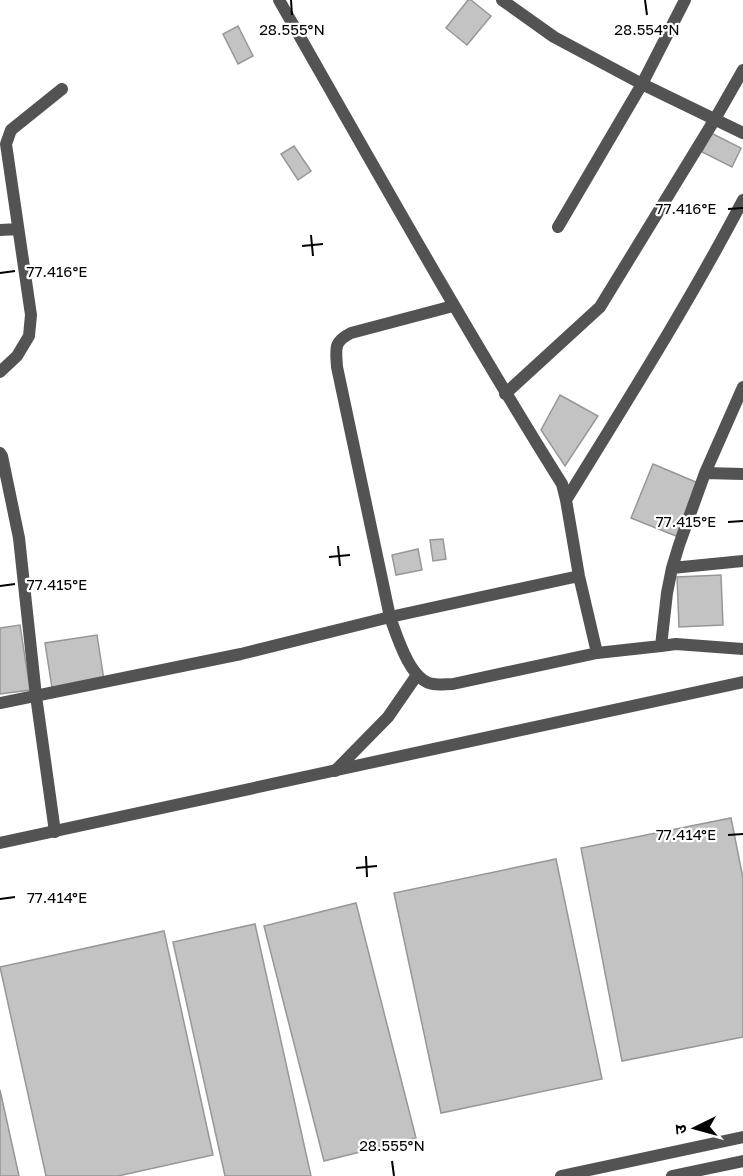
<svg xmlns="http://www.w3.org/2000/svg" width="743" height="1176" font-family="'Golos Text','Noto Sans Devanagari',sans-serif">
	<style>
		.building { fill: #c3c3c3; stroke: #979797; stroke-width: 1.5 }
		.lines { fill: none; stroke-linecap: round; stroke-linejoin: round }
		.minor { stroke: #535353; stroke-width: 12 }
		.tertiary { stroke: #535353; stroke-width: 12 }
		.ticks { fill: none; stroke: #000; stroke-width: 2 }
		.ticks-label { font-size: 15px; text-anchor: middle; fill: #000; stroke: #fff; stroke-width: 4.5; stroke-linejoin: round; paint-order: stroke }
	</style>
	<rect width="100%" height="100%" fill="#fff"/>
	<path class="building" d="M468 0H471L491 16 467 45 446 28Z
		M238 26 253 56 238 64 223 34Z
		M711 133 741 148 732 167 702 152Z
		M294 146 311 171 298 180 281 154Z
		M560 395 598 416 565 466 541 430Z
		M653 464 698 483 676 536 631 518Z
		M443 539 446 559 433 561 430 540Z
		M418 549 422 570 396 575 392 555Z
		M721 575 723 625 679 627 677 577Z
		M20 625 30 690 0 694V628Z
		M97 635 104 680 52 688 45 643Z
		M731 818 743 878V1037L622 1061 581 848Z
		M556 859 602 1079 441 1113 394 893Z
		M356 903 416 1138 324 1161 264 926Z
		M255 924 311 1176H225L173 942Z
		M164 931 213 1155 118 1176H46L0 967Z
		M0 1090 19 1176H0Z"/>
	<g class="lines">
		<path class="minor" d="M279 0C372 163 463 326 562 484L566 500 579 576 597 653
			M502 0 554 37 642 84 743 133
			M558 227 642 84 685 0
			M0 230 18 229
			M453 306 351 333C333 342 336 349 337 367L390 617C397 636 410 681 433 684 439 685 446 684 453 684L597 653 661 646 676 644 743 649
			M0 372 17 356 29 336 31 315 6 144 11 130 62 89
			M505 394 600 307 715 119 743 70
			M0 453 2 456 19 538 36 696 55 832
			M705 473 743 474
			M566 500C627 401 689 303 743 200
			M672 568 743 561
			M661 646 667 593 672 568 679 545 705 473 743 387
			M0 703 241 654 390 617 579 576
			M335 771 388 717 417 675"/>
		<path class="tertiary" d="M0 843 743 682
			M561 1176 743 1137
			M672 1176 743 1161"/>
	</g>
	<path class="ticks" d="M291 0 292 15M645 0 647 15M728 209 743 208M311 235 313 256M302 246 323 244M0 273 15 271M728 522 743 521M338 546 340 566M329 557 350 555M0 586 15 584M728 835 743 834M366 856 367 877M356 868 377 866M0 899 15 897M392 1161 394 1176"/>
	<g class="ticks-label">
		<text x="292" y="35">28.555°N</text>
		<text x="647" y="35">28.554°N</text>
		<text x="686" y="214">77.416°E</text>
		<text x="57" y="277">77.416°E</text>
		<text x="686" y="527">77.415°E</text>
		<text x="57" y="590">77.415°E</text>
		<text x="686" y="840">77.414°E</text>
		<text x="57" y="903">77.414°E</text>
		<text x="392" y="1151">28.555°N</text>
	</g>
	<g transform="translate(695 1128) rotate(265)" stroke="#ffffff" stroke-width="4.5" paint-order="stroke">
	<path d="M0-4.5L10 22L0 15L-10 22Z" fill="#000000"/>
	<text y="-9" font-size="16" font-weight="bold" text-anchor="middle" fill="#000000">उ</text>
	</g>
</svg>
